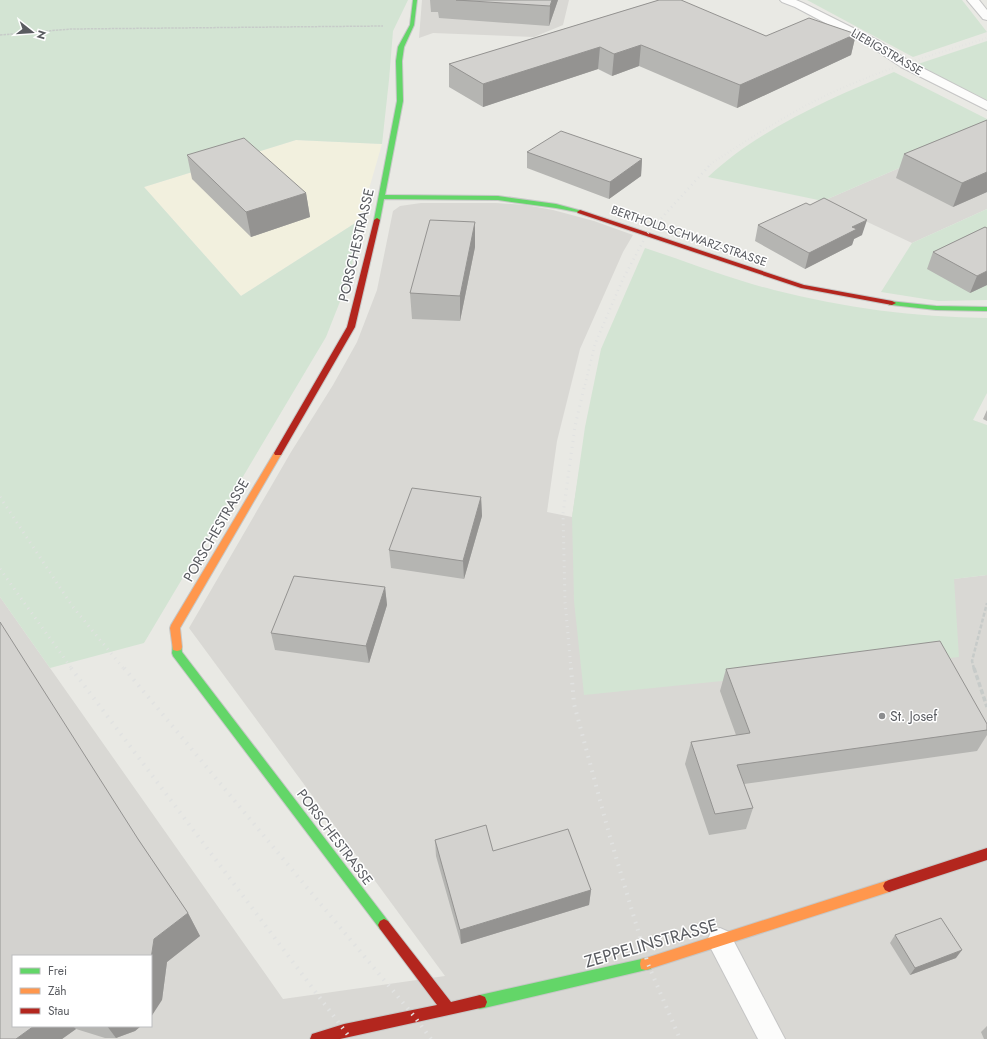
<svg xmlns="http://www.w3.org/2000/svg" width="987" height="1039" font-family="Jost,sans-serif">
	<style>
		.commercial { fill: #f2f0de }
		.industrial { fill: #d9d8d4; fill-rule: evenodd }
		.green { fill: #d3e4d3 }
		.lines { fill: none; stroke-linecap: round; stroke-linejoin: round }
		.lane-casing { stroke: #c5c5c5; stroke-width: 2 }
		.street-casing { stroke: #c5c5c5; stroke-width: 2 }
		.fast-casing { stroke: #c6c7c6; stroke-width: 2 }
		.slow-casing { stroke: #c6c7c6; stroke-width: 2 }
		.jam-casing { stroke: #c6c7c6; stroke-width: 2 }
		.path-far2 { stroke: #c7cbc9; stroke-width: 1.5; stroke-dasharray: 2.5 1; stroke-linecap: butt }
		.path-far1 { stroke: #c7cbc9; stroke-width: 2.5; stroke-dasharray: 4 2; stroke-linecap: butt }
		.path { stroke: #c7cbc9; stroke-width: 3.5; stroke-dasharray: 5 2.5; stroke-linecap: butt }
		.lane { fill: #fcfcfb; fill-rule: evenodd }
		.street { fill: #fcfcfb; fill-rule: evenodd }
		.fast { fill: #63d668; fill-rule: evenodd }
		.slow { fill: #ff974d; fill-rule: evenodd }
		.jam { fill: #b3261e; fill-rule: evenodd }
		.rail-far3 { stroke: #e1e2e1; stroke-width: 2; stroke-dasharray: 0.5 3; stroke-linecap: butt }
		.rail-far2 { stroke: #e1e2e1; stroke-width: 2.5; stroke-dasharray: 1 4; stroke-linecap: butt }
		.rail-far1 { stroke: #e1e2e1; stroke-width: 3; stroke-dasharray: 1 5; stroke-linecap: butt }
		.rail { stroke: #e1e2e1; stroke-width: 4; stroke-dasharray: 1.5 6; stroke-linecap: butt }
		.wall { fill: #b5b5b2 }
		.shaded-wall { fill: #949391 }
		.building { fill: #d3d2cf; stroke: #949391 }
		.poi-dot { fill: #8c8d8f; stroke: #fff; stroke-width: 1.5 }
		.labels { text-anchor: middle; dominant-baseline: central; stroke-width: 3; stroke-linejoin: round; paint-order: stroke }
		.far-street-label { font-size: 12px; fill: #5a5c61; stroke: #fff }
		.street-label { font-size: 14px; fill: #5a5c61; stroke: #fff }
		.poi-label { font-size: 14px; fill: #5a5c61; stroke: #fff; text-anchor: start }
		.near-street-label { font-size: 17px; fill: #5a5c61; stroke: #fff }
	</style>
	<rect width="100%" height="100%" fill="#e9e9e4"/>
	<path class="commercial" d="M296 140 382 144 360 220 241 296 144 187Z"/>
	<path class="industrial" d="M422 0H569L563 25 534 37 433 33 419 38Z
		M987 130V209L912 243 823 201Z
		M421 203H496L526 205 553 210 594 221 633 235 623 252 580 349 557 441 547 512 572 517 579 472 953 579 987 575V1039H0V597L283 999 445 976 189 628 291 452 333 385 357 342 377 290 393 211 400 206ZM13 956H151V1026H13Z"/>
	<path class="green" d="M0 0H408L393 31 389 80 382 144 296 140 144 187 241 296 360 220 350 276 326 337 144 643 50 668 0 597Z
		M807 0H962L987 32 913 57Z
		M987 41V100L915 65Z
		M894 72 987 119V130L823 201 708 177C757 130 831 98 894 72Z
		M987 209V300L938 301 881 292 912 243Z
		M645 248C688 262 730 279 774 290 844 308 915 317 987 318V393L973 420 987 425V575L954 579 959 657 584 695 574 601 572 517 585 427 601 349Z"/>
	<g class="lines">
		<g class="lane-casing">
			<path id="lane" d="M720 928 729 932 785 1039H758L707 941 711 932Z"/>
		</g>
		<g class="street-casing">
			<path id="street" d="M780 0H796L803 3 879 41 909 61 987 101V110L901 67 871 47 795 7 782 2Z
				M967 0H979L987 10V20L983 19Z"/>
		</g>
		<g class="fast-casing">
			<path id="fast" d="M413 0H417L414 25 404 47 402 61 403 101 385 195 498 196 556 204 582 211V213L556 208 498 200 384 199 380 220 375 221 374 220 397 101 396 61 398 47 410 25Z
				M889 301 936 306 987 307V311L936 310 892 305H889Z
				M177 643 181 644 182 652 388 921 390 925 388 929 384 931 380 929 173 656 172 653 173 644Z
				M646 958 651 959 652 964 651 969 646 970 480 1009 475 1007 473 1002 475 997 480 995Z"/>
		</g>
		<g class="slow-casing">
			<path id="slow" d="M278 450 282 453 180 628 182 647 181 650 177 651 173 650 170 628 171 625 274 453Z
				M889 880 893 882 895 886 893 890 889 892 646 970 641 969 640 964 641 959 646 958Z"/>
		</g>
		<g class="jam-casing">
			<path id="jam" d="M580 210 804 285 892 301 896 303 892 305 801 288 578 213 577 212Z
				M377 218 380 220 355 327 281 455H275L274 453 347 327 374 220Z
				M987 848V860L889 892 885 890 883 886 885 882 889 880Z
				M384 919 388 921 451 1002 480 995 485 997 487 1002 485 1007 340 1039H310L312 1034 344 1024 437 1005 380 929 378 925 380 921Z"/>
		</g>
		<path class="path-far2" d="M0 35 71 29 383 26"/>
		<path class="path-far1" d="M974 669 972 661 987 603"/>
		<path class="path" d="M974 668 987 707"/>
		<use href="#lane" class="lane"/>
		<use href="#street" class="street"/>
		<use href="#fast" class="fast"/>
		<use href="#slow" class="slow"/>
		<use href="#jam" class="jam"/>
		<path class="rail-far3" d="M708 167 712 163C757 134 802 104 852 84 896 65 942 52 987 38"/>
		<path class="rail-far2" d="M585 385 595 344 622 281 647 234 709 166"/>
		<path class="rail-far1" d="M0 497 73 607 124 669
			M0 569 72 669
			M571 669 565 601 563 514 575 426 585 384"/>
		<path class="rail" d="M71 668 351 1039
			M124 668 414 1016 431 1039
			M571 668 574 704 610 837 648 964 680 1039"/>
	</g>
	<path class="wall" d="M430 0H558L549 26 439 18 438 12H431Z
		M659 0 766 36 856 34 851 55 737 108 639 66 612 76 598 69 483 107 449 87V64Z
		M987 120V192L953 207 896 178 904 154Z
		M527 152 642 159 641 176 609 199 527 168Z
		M187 155 306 193 310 217 251 237 192 179Z
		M475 222V247L460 321 412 319 410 293Z
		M758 225 862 235 854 239 852 245 805 269 755 241Z
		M985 227 987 285 970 293 927 269 933 252Z
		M987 410V421L983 419Z
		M481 497 482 516 464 579 391 568 389 550Z
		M385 587 387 605 369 663 275 650 271 633Z
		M726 669 987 724V735L977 751 744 784 753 808 746 829 709 835 685 764 691 742 736 735 720 691Z
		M138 839 188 913 200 936 167 962 162 1000 151 956 13 1026H141L135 1031 116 1038H105L76 1029 62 1039H0Z
		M435 840 493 851 591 890 589 905 461 944 436 856Z
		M895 935 956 958 910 975 890 943Z
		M987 1026V1039H984L981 1032Z"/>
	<path class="shaded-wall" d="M552 0H558L549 26 550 6Z
		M856 34 851 55 737 108 740 85Z
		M641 45 639 66 612 76 614 54Z
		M600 47 598 69 483 107V84Z
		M642 159 641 176 609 199 610 182Z
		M987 172V192L953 207 962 183Z
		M306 193 310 217 251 237 246 212Z
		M867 220 862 235 854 239 852 245 805 269 809 253 852 227Z
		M475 222V247L460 321V296Z
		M987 271V285L970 293 977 276Z
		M481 497 482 516 464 579 463 561Z
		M385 587 387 605 369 663 366 646Z
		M591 890 589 905 461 944 460 930Z
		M188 913 200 936 167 962 162 1000 151 1017V959L154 939Z
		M962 950 956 958 910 975 915 968Z
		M34 1026H73L76 1029 62 1039H16Z
		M107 1026H141L135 1031 116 1038Z"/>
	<path class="building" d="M456 0H552L550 6Z
		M659 0H681L766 36 809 18 856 34 740 85 641 45 614 54 600 47 483 84 449 64Z
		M987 120V172L962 183 904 154Z
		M561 131 642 159 610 182 527 152Z
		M244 138 306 193 246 212 187 155Z
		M824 198 867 220 852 227 857 229 809 253 758 225 806 203 810 205Z
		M430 220 475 222 460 296 410 293Z
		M985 227 987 228V271L977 276 933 252Z
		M412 488 481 497 463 561 389 550Z
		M294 576 385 587 366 646 271 633Z
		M0 622 138 839 188 913 154 939 151 959V956H13V1026H34L16 1039H0Z
		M940 641 987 724V730L737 765 753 808 715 814 691 742 750 733 726 669Z
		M486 825 493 851 568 829 591 890 460 930 435 840Z
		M941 918 962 950 915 968 895 935Z"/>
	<circle class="poi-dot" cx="882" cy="716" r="4"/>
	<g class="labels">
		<g class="far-street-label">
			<text transform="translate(887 52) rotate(30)">LIEBIGSTRASSE</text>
			<text transform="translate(689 236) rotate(19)">BERTHOLD-SCHWARZ-STRASSE</text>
		</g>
		<g class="street-label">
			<text transform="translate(356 245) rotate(-77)">PORSCHESTRASSE</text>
			<text transform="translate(216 530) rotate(-60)">PORSCHESTRASSE</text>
			<text transform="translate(335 837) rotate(53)">PORSCHESTRASSE</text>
		</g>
		<g class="poi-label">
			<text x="890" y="716">St. Josef</text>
		</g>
		<g class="near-street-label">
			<text transform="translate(651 943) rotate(-16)">ZEPPELINSTRASSE</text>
		</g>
	</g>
	<rect x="12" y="955" width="140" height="72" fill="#ffffff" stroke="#bdbec0"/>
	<rect x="20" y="968" width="20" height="6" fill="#63d668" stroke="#bdbec0"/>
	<text x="48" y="975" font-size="12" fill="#5a5c61">Frei</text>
	<rect x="20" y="988" width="20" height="6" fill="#ff974d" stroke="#bdbec0"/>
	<text x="48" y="995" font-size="12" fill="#5a5c61">Zäh</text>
	<rect x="20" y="1008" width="20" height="6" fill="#b3261e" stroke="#bdbec0"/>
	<text x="48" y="1015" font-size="12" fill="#5a5c61">Stau</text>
	<g transform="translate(32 32) rotate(107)" stroke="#ffffff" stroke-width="3" paint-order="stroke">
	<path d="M0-3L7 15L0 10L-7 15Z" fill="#5a5c61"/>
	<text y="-6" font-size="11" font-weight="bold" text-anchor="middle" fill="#5a5c61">N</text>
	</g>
</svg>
